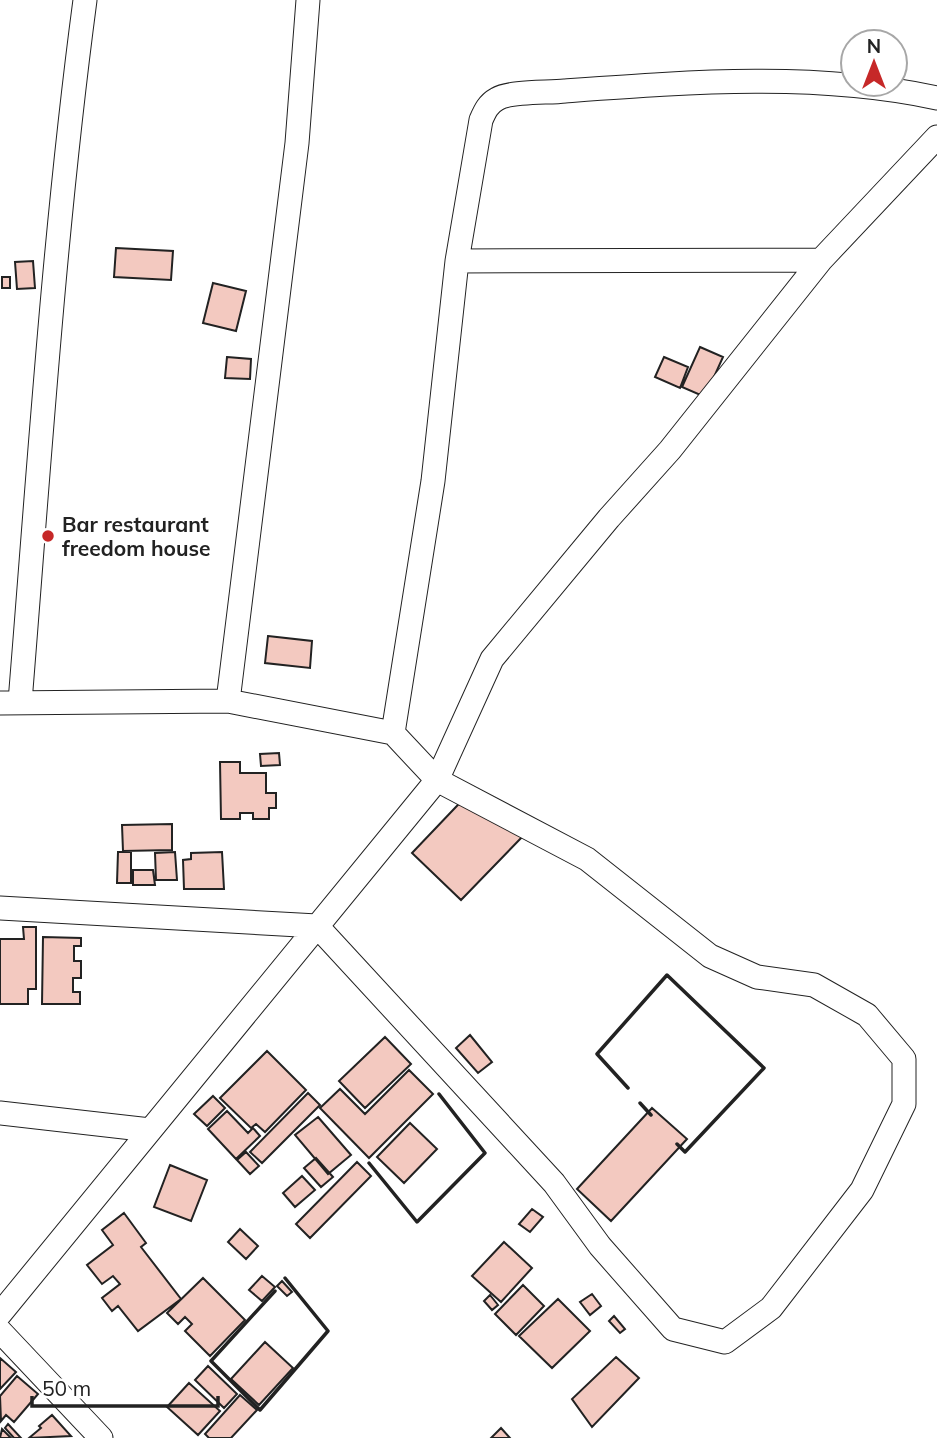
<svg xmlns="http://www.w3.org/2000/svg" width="937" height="1438" font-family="Mulish,sans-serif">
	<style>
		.building { fill: #f3c9c0; stroke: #222; stroke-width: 2 }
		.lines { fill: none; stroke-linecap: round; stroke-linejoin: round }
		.street-casing { stroke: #222; stroke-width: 25 }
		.street { stroke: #fff; stroke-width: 23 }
		.wall { stroke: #222; stroke-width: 3.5 }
		.poi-dot { fill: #c62828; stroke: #fff; stroke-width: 2.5 }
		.labels { text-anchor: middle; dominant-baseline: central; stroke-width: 5; stroke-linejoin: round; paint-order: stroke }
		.poi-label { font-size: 21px; font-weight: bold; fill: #222; stroke: #fff; text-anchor: start }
	</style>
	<rect width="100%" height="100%" fill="#fff"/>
	<path class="building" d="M116 248 173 251 171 280 114 277Z
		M33 261 35 288 17 289 15 262Z
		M2 277H10V288H2Z
		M213 283 246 291 236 331 203 323Z
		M700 347 723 357 705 397 682 387Z
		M227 357 251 359 250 379 225 378Z
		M664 357 688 367 680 388 655 377Z
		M268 636 312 641 310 668 265 663Z
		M279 753 280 765 261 766 260 754Z
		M220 762H240V773H266V793H276V808H269V819H253V813H240V819H221Z
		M474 788 524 835 461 900 412 853Z
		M172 824V850L123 851 122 825Z
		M118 852H131V883H117Z
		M175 852 177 880H156L155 853Z
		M222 852 224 889H184L183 860 191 859V853Z
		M133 870H153L155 885H133Z
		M23 927H36V989H28V1004H0V939H24Z
		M43 937 81 938V946H74V961H81V978H73V992H80V1004H42Z
		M470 1035 492 1062 478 1073 456 1048Z
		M385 1037 411 1064 365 1108 339 1081Z
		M267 1051 306 1090 265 1132 256 1124 251 1128 220 1098Z
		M409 1070 433 1094 369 1158 320 1108 340 1089 365 1114Z
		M308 1093 320 1105 262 1163 250 1152Z
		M213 1096 225 1108 207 1126 194 1114Z
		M652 1108 687 1139 611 1221 577 1189Z
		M227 1111 248 1133 253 1128 260 1136 236 1159 208 1129Z
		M318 1117 351 1155 328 1174 295 1135Z
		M410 1123 437 1149 404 1183 377 1157Z
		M246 1152 259 1166 250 1174 237 1160Z
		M316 1158 333 1177 321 1187 304 1168Z
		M357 1162 371 1176 310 1238 296 1224Z
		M170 1165 207 1180 191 1221 154 1207Z
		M302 1176 315 1190 295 1207 283 1193Z
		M532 1209 543 1217 530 1232 519 1224Z
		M124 1213 146 1243 141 1247 181 1299 138 1331 118 1306 112 1311 102 1298 120 1284 113 1276 102 1284 87 1265 113 1245 102 1230Z
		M240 1229 258 1246 246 1259 228 1242Z
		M504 1242 532 1268 501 1302 472 1276Z
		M262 1276 275 1287 262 1301 249 1290Z
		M203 1278 245 1320 210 1356 185 1331 192 1324 185 1317 178 1324 167 1313Z
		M282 1281 292 1292 287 1296 277 1286Z
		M523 1285 544 1306 516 1335 495 1314Z
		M592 1294 601 1306 590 1315 580 1302Z
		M490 1295 498 1305 492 1310 484 1301Z
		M558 1299 590 1331 552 1368 519 1336Z
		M614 1316 625 1329 620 1333 609 1321Z
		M265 1342 293 1368 259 1405 231 1379Z
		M616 1357 639 1378 592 1427 572 1399Z
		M0 1358 16 1372 0 1389Z
		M208 1366 237 1394 224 1408 195 1380Z
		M17 1376 38 1394 14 1422 6 1415 1 1421 0 1396Z
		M189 1383 220 1411 198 1435 167 1407Z
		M240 1395 257 1410 231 1438H209L205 1434Z
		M52 1415 71 1436 29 1438 41 1428 39 1426Z
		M8 1424 21 1438H14L5 1428Z
		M501 1428 510 1438H491Z
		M2 1429 11 1438H0Z"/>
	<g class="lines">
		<g class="street-casing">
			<path id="street" d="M457 261 821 260
				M228 701 297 143 308 0
				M20 702C39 468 54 233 85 0
				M0 703 228 701 393 733 437 780 587 859 710 956 757 977 814 985 867 1015 904 1059V1104L862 1190 771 1308 725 1342 673 1329 600 1246 554 1183 317 926 0 908
				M393 733 433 481 457 261 481 120C485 111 488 104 497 99 510 91 548 93 565 91 688 82 816 72 937 98
				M0 1113 150 1130
				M0 1314 437 780 492 659 609 518 670 450 821 260 937 137
				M0 1331 101 1438"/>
		</g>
		<use href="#street" class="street"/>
		<path class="wall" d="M628 1088 597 1054 667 975 764 1068 685 1152 677 1144
			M640 1103 651 1115
			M369 1163 417 1222 485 1153 439 1094
			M275 1291 211 1361 260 1410 328 1331 285 1278"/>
	</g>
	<circle class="poi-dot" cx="48" cy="536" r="7"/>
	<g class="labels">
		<g class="poi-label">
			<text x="62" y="524">Bar restaurant<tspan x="62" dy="24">freedom house</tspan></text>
		</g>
	</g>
	<g transform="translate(874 63)"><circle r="33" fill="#ffffff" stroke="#a7a7a7" stroke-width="2"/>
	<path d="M0-5L12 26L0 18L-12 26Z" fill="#c62828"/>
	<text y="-10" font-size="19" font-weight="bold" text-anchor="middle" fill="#222222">N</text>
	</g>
	<path d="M32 1396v10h186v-10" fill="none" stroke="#222222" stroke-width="3.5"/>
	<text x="42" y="1396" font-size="21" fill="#222222" stroke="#ffffff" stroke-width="5" paint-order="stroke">50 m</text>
</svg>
